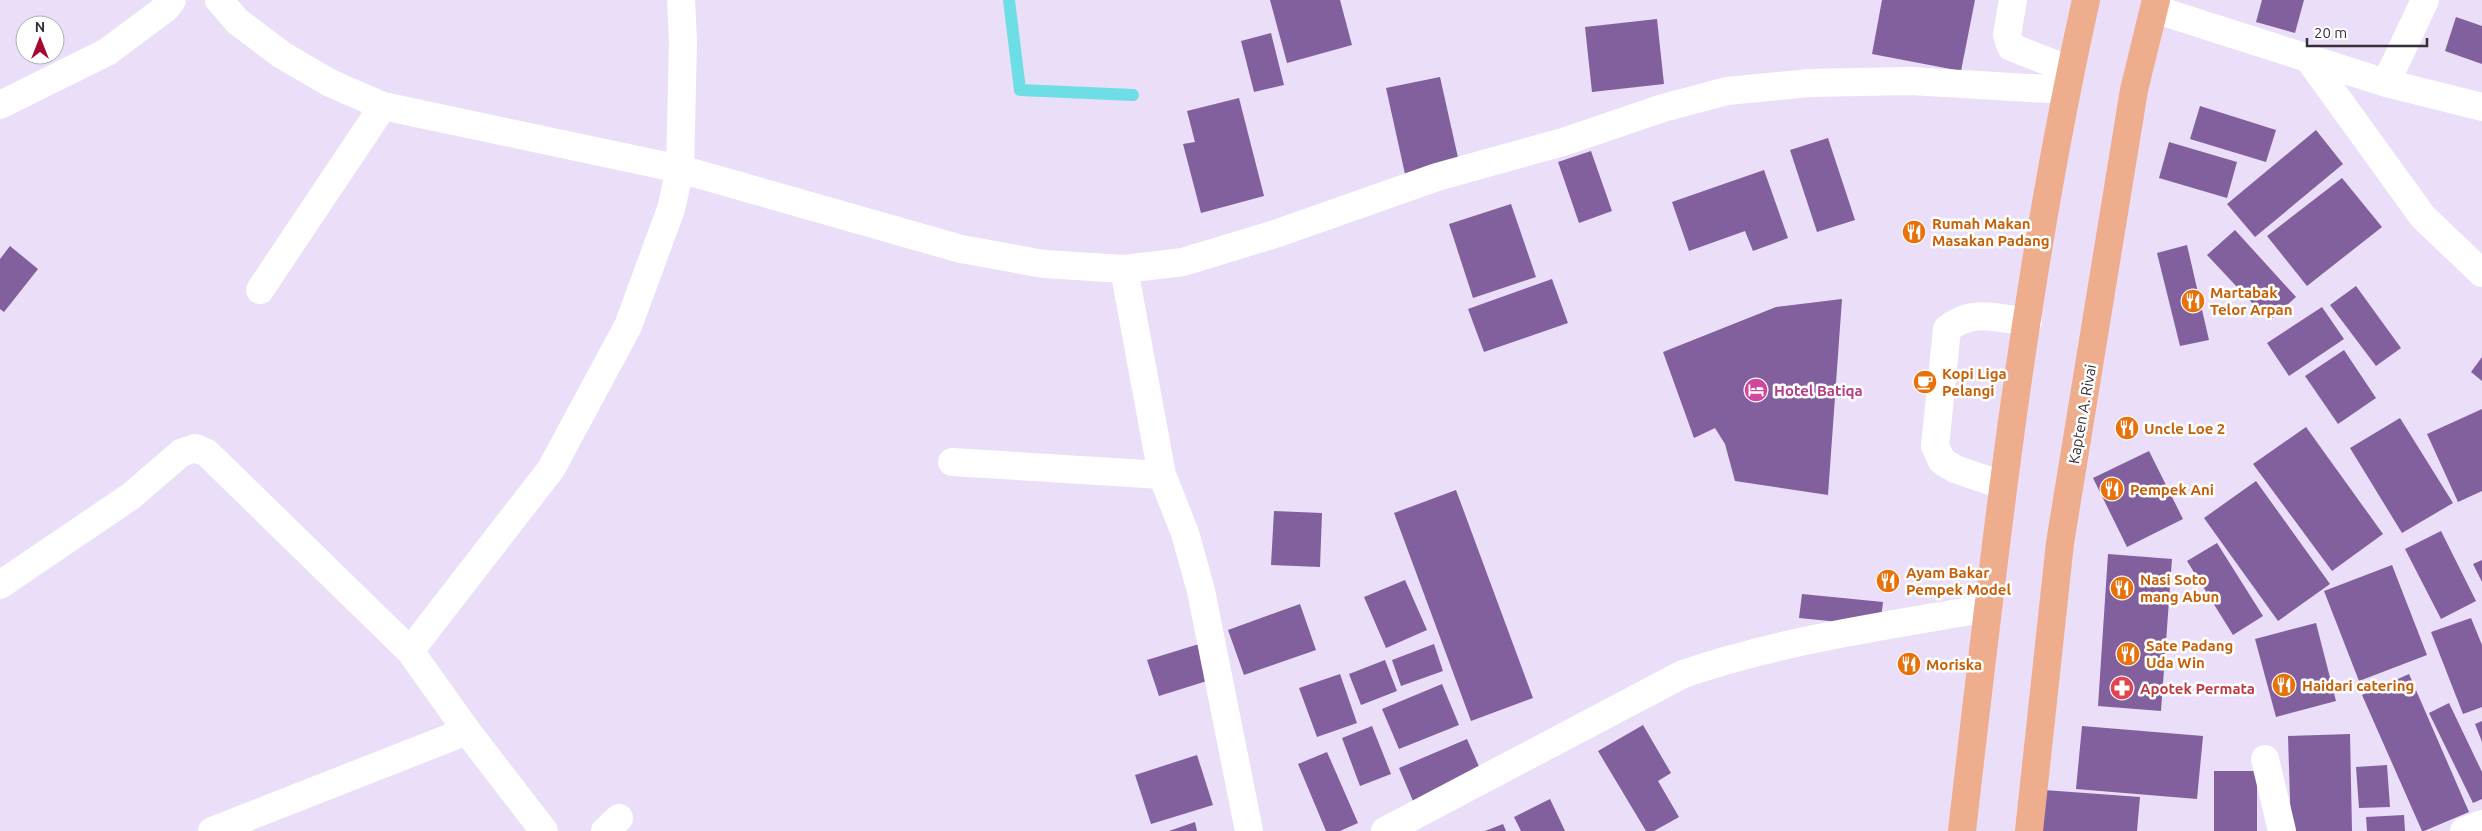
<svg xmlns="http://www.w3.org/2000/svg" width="2482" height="831" font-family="Ubuntu,sans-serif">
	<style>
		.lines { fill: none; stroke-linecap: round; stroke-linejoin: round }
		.stream { stroke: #6edee6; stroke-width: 12 }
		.building { fill: #825f9d }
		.minor { stroke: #fff; stroke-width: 28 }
		.major { stroke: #eead8c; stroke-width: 28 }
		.labels { text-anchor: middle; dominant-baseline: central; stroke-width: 5; stroke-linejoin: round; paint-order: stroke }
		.food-label { font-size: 15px; font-weight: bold; fill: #c56008; stroke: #fff; text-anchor: start }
		.hotel-label { font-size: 15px; font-weight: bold; fill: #b23c85; stroke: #fff; text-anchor: start }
		.street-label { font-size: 15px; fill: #342f39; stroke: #fff }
		.health-label { font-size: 15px; font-weight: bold; fill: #be3a42; stroke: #fff; text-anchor: start }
	</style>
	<rect width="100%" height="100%" fill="#ebdef8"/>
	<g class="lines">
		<path class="stream" d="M1009 0 1020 90 1133 95"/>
	</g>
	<path class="building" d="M1270 0H1340L1352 45 1287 63Z
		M1882 0H1975L1961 71 1872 54Z
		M2262 0H2304L2295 33 2256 22Z
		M2456 17 2482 26V64L2445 51Z
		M1657 19 1664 84 1592 92 1585 27Z
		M1271 33 1284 85 1254 92 1241 41Z
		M1440 77 1459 162 1405 174 1386 88Z
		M1239 98 1264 196 1201 213 1183 144 1195 142 1187 111Z
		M2200 106 2276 130 2266 162 2190 139Z
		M2316 130 2343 164 2255 237 2227 204Z
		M1828 138 1855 220 1817 232 1790 150Z
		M2169 142 2237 162 2227 198 2159 178Z
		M1591 151 1612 211 1579 223 1558 162Z
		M1764 170 1788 238 1753 251 1745 231 1689 251 1672 202Z
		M2342 178 2382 227 2307 286 2267 236Z
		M1511 204 1536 277 1473 298 1449 224Z
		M2235 230 2296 297 2269 321 2207 255Z
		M2187 245 2209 340 2180 346 2157 253Z
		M10 246 38 269 4 312 0 309V259Z
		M1552 279 1568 323 1484 352 1468 309Z
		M2356 286 2401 348 2376 366 2330 305Z
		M1842 299 1828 495 1735 481 1725 444 1715 428 1694 438 1663 352 1776 307Z
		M2322 307 2344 339 2289 376 2267 343Z
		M2344 350 2376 398 2338 424 2305 376Z
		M2482 357V381L2471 372Z
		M2482 409V491L2458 502 2427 434Z
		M2400 418 2453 503 2402 533 2350 448Z
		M2306 427 2383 534 2332 571 2253 464Z
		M2149 451 2183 519 2127 547 2093 478Z
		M2256 481 2330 584 2278 621 2204 518Z
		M1456 490 1533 698 1471 721 1394 513Z
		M1274 511 1322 513 1320 567 1271 565Z
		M2441 531 2476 601 2441 619 2405 549Z
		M2217 543 2263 616 2233 635 2187 561Z
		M2108 554 2172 559 2161 711 2098 706Z
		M2482 560V582L2473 564Z
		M2392 565 2427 655 2359 681 2324 591Z
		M1405 580 1427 630 1386 648 1364 597Z
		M1802 594 1883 602 1880 626 1799 618Z
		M1300 604 1316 650 1244 675 1228 630Z
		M2471 618 2482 645V707L2463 714 2431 632Z
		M2316 623 2336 701 2276 717 2255 639Z
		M1199 644 1210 680 1159 696 1147 660Z
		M1434 644 1443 671 1401 686 1392 660Z
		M1385 660 1397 691 1361 705 1349 674Z
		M1340 674 1357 723 1317 737 1299 688Z
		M2409 674 2469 812 2424 831H2422L2362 695Z
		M1442 684 1459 725 1399 749 1382 709Z
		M2449 703 2482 772V799L2473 803 2429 713Z
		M2482 721V742L2475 724Z
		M1643 725 1671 773 1658 781 1679 817 1654 831H1646L1598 751Z
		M1372 726 1391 774 1360 786 1342 738Z
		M2082 726 2203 736 2197 799 2076 789Z
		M2350 734 2352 831H2291L2288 736Z
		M1467 739 1481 771 1413 801 1399 768Z
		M1327 752 1358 823 1340 831H1326L1298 764Z
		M1197 755 1213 805 1151 824 1135 775Z
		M2387 765 2390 807 2359 808 2356 767Z
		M2214 771H2257V831H2214Z
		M2044 790 2140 797 2137 831H2041Z
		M1550 799 1565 831H1521L1514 817Z
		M2404 815 2405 831H2367L2366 817Z
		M1195 822 1197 831H1169Z
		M1503 824 1506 831H1485Z"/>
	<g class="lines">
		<path class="minor" d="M219 0 237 21 282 55 330 83 383 106 680 169 961 249 1044 264 1124 269 1183 262 1278 233 1437 177 1563 142 1663 108 1727 91 1810 83 1910 81 2066 90
			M2013 0 2007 35 2011 47 2070 70
			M2154 9 2386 83 2425 0
			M2308 58 2423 217 2482 273
			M2386 83 2482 107
			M0 105 107 52 166 8 172 0
			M1124 269 1162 475 1185 533 1201 591 1249 831
			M260 290 383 106
			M952 462 1162 475
			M2002 485 1955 469 1942 461 1935 446 1947 329C1973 308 1997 318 2028 322
			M0 585 131 496 181 453 195 448 207 453 410 651
			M2265 759 2282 831
			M212 831 467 731
			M544 831 467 731 410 651 551 469 628 326 671 209 680 169 683 42 681 0
			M605 831 619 818
			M1385 831 1683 674C1782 640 1885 626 1987 608
			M2464 831 2482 824"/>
		<path class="major" d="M1962 831C1994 553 2025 273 2086 0
			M2029 831 2060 543 2134 90 2156 0"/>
	</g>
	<defs>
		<g id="restaurant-disc" transform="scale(1.25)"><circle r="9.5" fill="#e8710a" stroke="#fff"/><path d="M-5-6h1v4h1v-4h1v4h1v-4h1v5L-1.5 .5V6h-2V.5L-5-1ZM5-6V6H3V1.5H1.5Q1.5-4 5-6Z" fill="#fff"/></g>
		<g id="cafe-disc" transform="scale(1.25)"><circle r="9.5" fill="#e8710a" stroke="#fff"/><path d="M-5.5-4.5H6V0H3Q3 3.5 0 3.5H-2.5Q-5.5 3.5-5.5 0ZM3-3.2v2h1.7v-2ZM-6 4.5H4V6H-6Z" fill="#fff"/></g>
		<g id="hotel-disc" transform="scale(1.25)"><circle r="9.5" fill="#d1479c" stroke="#fff"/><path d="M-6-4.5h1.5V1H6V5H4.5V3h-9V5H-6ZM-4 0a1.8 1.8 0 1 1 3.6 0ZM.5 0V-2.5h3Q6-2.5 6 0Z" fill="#fff"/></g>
		<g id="pharmacy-disc" transform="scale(1.25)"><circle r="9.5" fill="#e0444e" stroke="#fff"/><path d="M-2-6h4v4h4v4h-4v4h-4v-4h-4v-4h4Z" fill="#fff"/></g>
	</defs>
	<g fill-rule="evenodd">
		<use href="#restaurant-disc" x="1914" y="232"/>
		<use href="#restaurant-disc" x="2193" y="301"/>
		<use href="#cafe-disc" x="1925" y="382"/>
		<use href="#hotel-disc" x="1756" y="390"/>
		<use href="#restaurant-disc" x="2127" y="428"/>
		<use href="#restaurant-disc" x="2112" y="489"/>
		<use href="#restaurant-disc" x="1888" y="581"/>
		<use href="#restaurant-disc" x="2122" y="588"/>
		<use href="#restaurant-disc" x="2128" y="654"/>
		<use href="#restaurant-disc" x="1909" y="664"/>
		<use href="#restaurant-disc" x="2284" y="685"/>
		<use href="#pharmacy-disc" x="2122" y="688"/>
	</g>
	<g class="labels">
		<g class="food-label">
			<text x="1932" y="223">Rumah Makan<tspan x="1932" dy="17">Masakan Padang</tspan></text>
			<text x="2210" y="292">Martabak<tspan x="2210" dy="17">Telor Arpan</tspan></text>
			<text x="1942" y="373">Kopi Liga<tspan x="1942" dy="17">Pelangi</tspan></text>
			<text x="2144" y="428">Uncle Loe 2</text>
			<text x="2130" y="489">Pempek Ani</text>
			<text x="1906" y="572">Ayam Bakar<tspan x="1906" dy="17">Pempek Model</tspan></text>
			<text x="2140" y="579">Nasi Soto<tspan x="2140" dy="17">mang Abun</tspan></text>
			<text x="2146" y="645">Sate Padang<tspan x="2146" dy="17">Uda Win</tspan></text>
			<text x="1926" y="664">Moriska</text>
			<text x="2302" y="685">Haidari catering</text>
		</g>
		<g class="hotel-label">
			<text x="1774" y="390">Hotel Batiqa</text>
		</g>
		<g class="street-label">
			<text transform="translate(2082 414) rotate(-80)">Kapten A. Rivai</text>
		</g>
		<g class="health-label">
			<text x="2140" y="688">Apotek Permata</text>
		</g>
	</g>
	<g transform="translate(40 40)"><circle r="24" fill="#ffffff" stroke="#aeacb0"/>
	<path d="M0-4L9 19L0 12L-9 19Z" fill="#a50830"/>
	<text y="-8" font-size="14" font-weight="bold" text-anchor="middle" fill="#342f39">N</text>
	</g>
	<path d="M2307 38v8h120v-8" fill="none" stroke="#342f39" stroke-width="2.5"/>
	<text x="2314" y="38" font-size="15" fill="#342f39" stroke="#ffffff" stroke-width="4" paint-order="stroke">20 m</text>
</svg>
